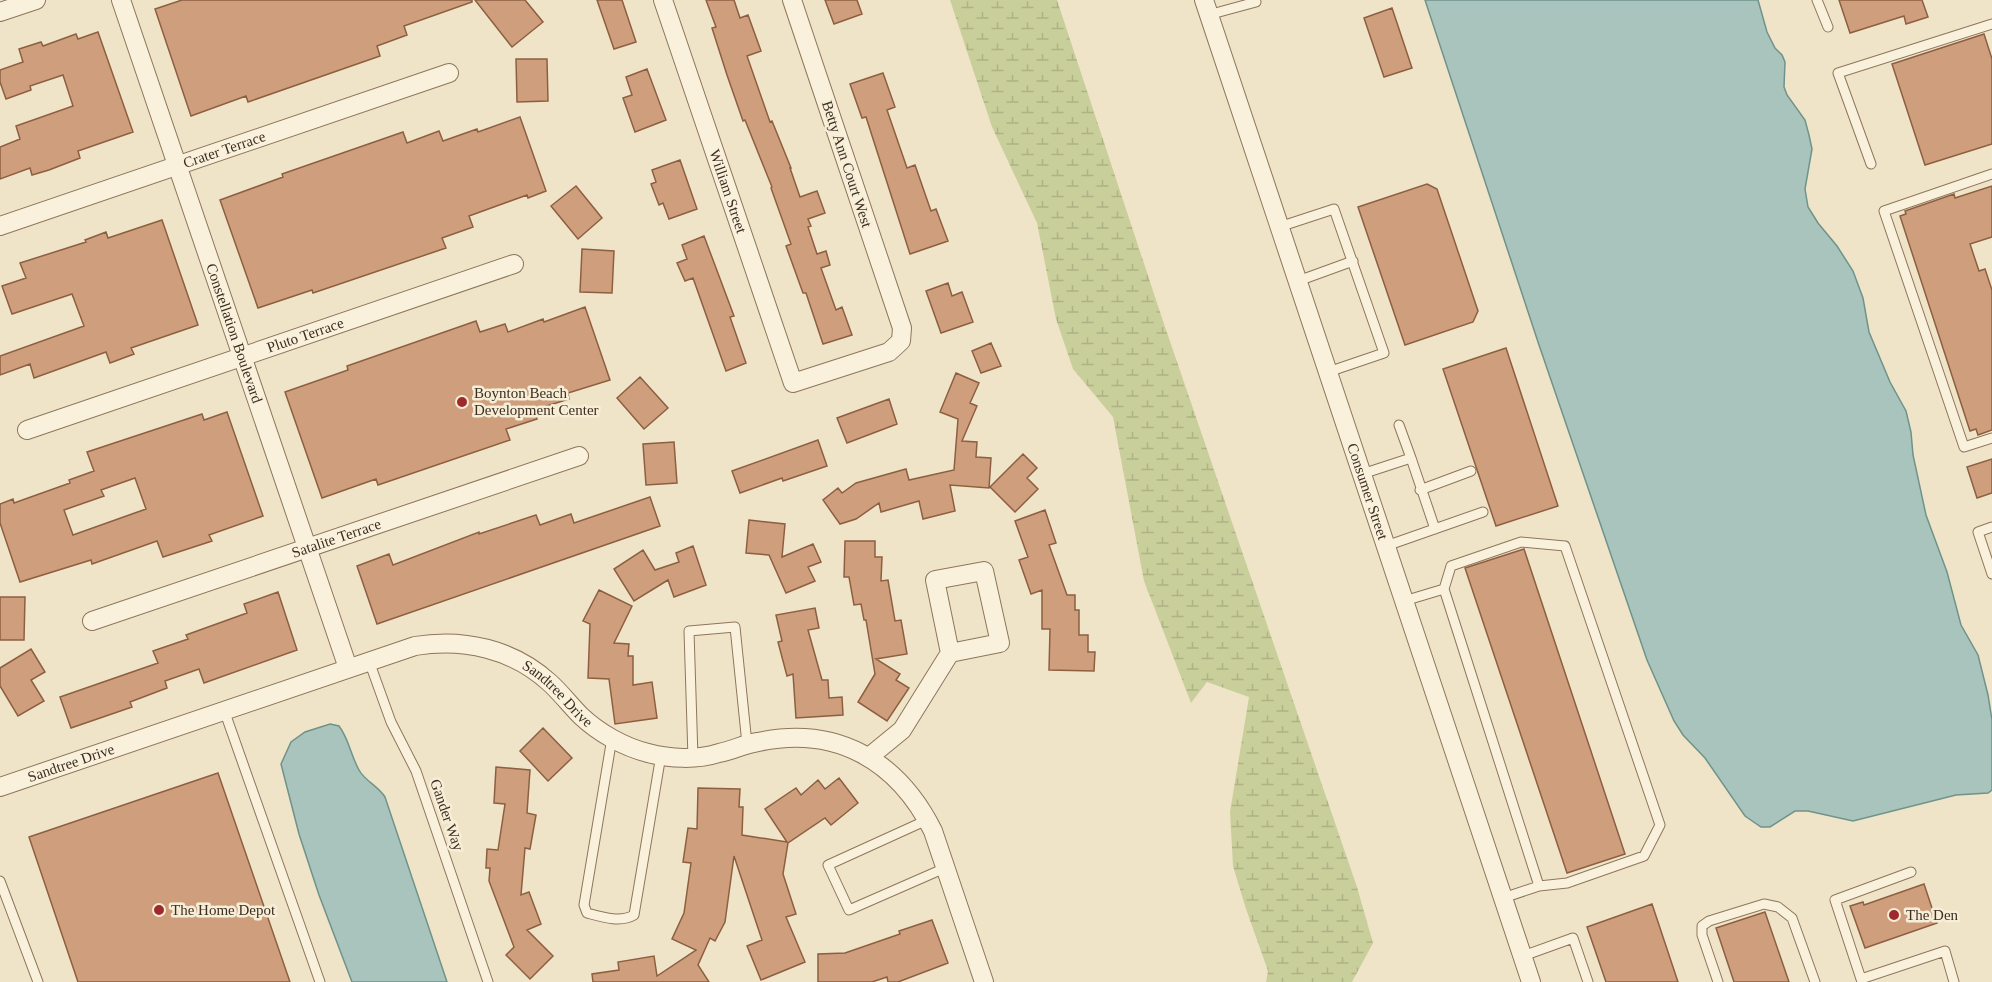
<svg xmlns="http://www.w3.org/2000/svg" width="1992" height="982" font-family="Georgia,serif">
	<style>
		.wetland { fill: url(#wetland-marsh) }
		.water { fill: #a9c4bc; stroke: #6f938a; stroke-width: 1.5 }
		.building { fill: #cf9f7d; stroke: #8d5f41; stroke-width: 1.5; fill-rule: evenodd }
		.lines { fill: none; stroke-linecap: round; stroke-linejoin: round }
		.service-casing { stroke: #8d765c; stroke-width: 11 }
		.minor-casing { stroke: #8d765c; stroke-width: 20 }
		.service { stroke: #faf1dc; stroke-width: 9 }
		.minor { stroke: #faf1dc; stroke-width: 18 }
		.poi-dot { fill: #9e2a2b; stroke: #f7eed8; stroke-width: 2 }
		.labels { text-anchor: middle; dominant-baseline: central; stroke-width: 5; stroke-linejoin: round; paint-order: stroke }
		.street-label { font-size: 15px; fill: #3d2e20; stroke: #f7eed8 }
		.poi-label { font-size: 15px; fill: #3d2e20; stroke: #f7eed8; text-anchor: start }
	</style>
	<defs>
		<pattern id="wetland-marsh" width="20" height="14" patternUnits="userSpaceOnUse" patternTransform="scale(1.5)"><rect width="20" height="14" fill="#c9cf9b"/><path d="M1 5h8M5 5V1M11 12h8M15 12V8" fill="none" stroke="#aeb285"/></pattern>
	</defs>
	<rect width="100%" height="100%" fill="#f0e4c8"/>
	<path class="wetland" d="M950 0H1057L1162 318 1357 887 1373 943 1352 982H1266L1268 971 1246 909 1233 866 1230 812 1249 697 1207 682 1191 703 1144 581 1113 417 1073 369 1056 319 1037 223 992 127Z"/>
	<path class="water" d="M1425 0H1758L1767 32 1775 48 1782 55 1785 62 1784 87 1787 95 1805 120 1809 135 1812 149 1805 189 1808 207 1818 223 1837 246 1853 271 1863 298 1869 332 1890 382 1906 411 1911 432 1913 455 1926 515 1947 572 1961 625 1978 655 1988 695 1992 720V790L1988 793 1956 795 1853 821 1808 811H1795L1770 827H1761L1745 816 1705 758 1683 735 1674 721 1647 660 1539 345Z
		M330 724 339 726C349 739 351 756 359 770 365 781 378 786 385 797L447 982H352L319 895 299 834 281 764 291 742 305 732Z"/>
	<path class="building" d="M182 0H472V2L404 26 407 35 377 46 380 56 248 102 246 96 191 116 155 9Z
		M475 0H525L543 22 512 47Z
		M597 0H622L636 42 614 49Z
		M706 0H734L740 18 748 15 761 51 747 56 770 122 772 121 791 168H790L800 197 817 191 825 213 808 219 811 226 808 227 817 254 826 251 830 265 821 268 836 310 842 307 852 335 823 344 806 293H803L786 246 791 244 771 188 772 187 745 120 743 121 727 75 712 28 716 27Z
		M825 0H857L862 14 834 24Z
		M1839 0H1922L1928 17 1906 24 1904 16 1850 33Z
		M1392 8 1412 68 1384 77 1364 18Z
		M98 32 133 132 78 151 80 158 49 170 32 175 30 168 0 179V147L20 139 16 126 73 106 63 75 30 86 31 90 6 99 0 82V70L23 62 19 49 41 42 43 46 76 34 78 39Z
		M1984 34 1992 59V144L1925 165 1892 64Z
		M516 59H547L548 101 517 102Z
		M647 69 666 120 635 132 623 98 632 95 626 77Z
		M883 73 895 107 887 110 907 168 915 165 931 211 936 209 948 241 910 254 866 117 862 118 850 84Z
		M520 117 546 191 528 198 527 195 469 216 473 227 442 238 446 248 313 293 312 290 258 308 220 200 283 177 282 174 403 132 407 143 439 131 443 141 477 129 478 132Z
		M680 160 697 209 669 219 663 203 659 205 651 184 656 182 652 170Z
		M1427 184 1437 189 1478 311 1473 322 1405 345 1358 207Z
		M576 186 602 218 578 239 551 206Z
		M1992 186V237L1970 244 1979 271 1985 269 1992 290V430L1978 435 1976 429 1970 431 1900 216 1906 214 1905 211 1954 194 1955 198Z
		M162 220 198 325 131 348 134 354 110 363 106 352 34 378 30 364 0 375V356L84 326 72 294 12 314 2 286 26 278 20 263 86 242 85 240 106 232 108 238Z
		M704 236 734 316 730 317 746 363 726 371 693 278 685 281 677 263 687 259 682 245Z
		M582 249 614 251 612 293 580 292Z
		M948 283 952 296 962 292 973 322 941 333 926 291Z
		M585 307 610 380 568 393 569 399 534 410 537 419 506 429 510 440 378 485 376 479 322 498 285 392 348 370 347 366 476 321 480 332 505 324 508 332 543 319 544 322Z
		M991 343 1001 366 981 373 972 351Z
		M1506 348 1558 506 1496 526 1443 369Z
		M956 373 979 383 970 403 977 406 962 441 977 442 976 457 991 458 989 488 950 485 955 511 923 519 919 501 881 512 879 503 856 519 840 524 823 500 838 488 842 493 856 483 906 469 909 480 954 470 958 419 940 412Z
		M640 377 668 408 644 429 617 398Z
		M889 399 897 424 847 443 837 418Z
		M227 412 263 516 209 535 212 541 163 557 157 541 92 564 91 560 20 582 0 523V504L13 499 14 503 70 483 69 480 94 471 87 452 202 414 204 420ZM135 478 146 509 73 535 64 510 104 496 101 490Z
		M818 440 827 466 783 481 782 478 740 493 732 471Z
		M674 442 677 483 646 485 643 444Z
		M1023 454 1037 468 1027 478 1038 489 1015 512 990 487Z
		M1992 459V493L1977 498 1967 467Z
		M650 497 660 526 377 624 357 566 389 554 393 565 479 532V534L536 515 540 525 571 514 574 523Z
		M1045 510 1056 543 1049 545 1067 595H1075V610H1079V635H1088V652H1095L1094 671 1049 670 1050 629H1042V590L1031 594 1019 560 1028 557 1015 521Z
		M749 520 785 524 782 557 813 544 821 562 808 567 815 581 786 593 769 555 746 553Z
		M845 541H875V557H882L881 581 888 580 895 621 901 620 907 654 876 659 900 674 896 680 909 688 887 721 858 702 875 674 866 620H864L861 604 854 605 849 577H844Z
		M693 546 706 585 674 597 668 580 634 601 614 569 643 550 655 570 679 562 676 553Z
		M1524 549 1625 854 1567 873 1465 568Z
		M599 590 632 606 614 643 629 644 628 656H633V685L652 682 657 718 615 724 609 679 588 678 590 624 583 621Z
		M278 592 297 650 204 683 199 669 165 681 167 688 130 702 132 707 71 728 60 697 158 663 153 651 188 639 186 635 247 613 244 604Z
		M0 597H25L24 640H0Z
		M815 608 819 628 808 630 822 680H828L829 698 842 697 843 715 796 718 793 674 787 676 778 642 782 641 776 615Z
		M31 649 45 672 31 680 44 701 18 716 0 686V668Z
		M543 728 572 758 548 781 520 751Z
		M496 767 530 770 527 813 536 815 530 849 525 848 521 895 529 892 541 924 527 930 553 956 530 979 506 955 514 947 489 881 490 868H486L487 849 498 850 505 804 494 803Z
		M218 773 290 982H78L29 837Z
		M839 778 858 803 831 825 825 818 788 843 783 874 796 914 786 917 805 962 761 980 747 946 762 940 734 856 725 922 715 941 710 938 698 965 709 982H593L592 974 619 970 618 962 654 956 657 976 696 950 672 939 684 913 691 863 683 862 688 828 697 829 698 788 740 789 739 807H743L742 835 787 842 765 809 796 788 801 795 818 780 825 789Z
		M1924 884 1937 923 1865 948 1850 906 1863 902 1864 905Z
		M1652 904 1678 982H1606L1587 927Z
		M1765 912 1789 982H1734L1716 928Z
		M932 920 948 963 898 982H888L887 977 872 982H818V954L845 953 900 934 899 931Z"/>
	<g class="lines">
		<g class="service-casing">
			<path id="service" d="M1817 0 1828 27
				M1208 15 1256 2 1255 0
				M1871 164 1838 73 1992 24
				M1992 174 1884 211 1964 447 1992 438
				M1279 227 1334 209 1384 353 1328 372
				M1298 281 1353 261
				M1399 425 1411 458
				M1362 474 1411 458 1435 529
				M1420 490 1471 471
				M1992 527 1978 532 1992 574
				M1386 546 1483 512
				M1444 589 1451 566 1521 542 1565 546 1660 825 1644 856 1567 883 1539 886
				M1404 601 1444 589 1539 886 1503 898
				M369 661 391 722 416 771 488 982
				M224 710 320 982
				M612 738 584 905 587 913C602 917 620 923 634 915L661 755
				M693 758 689 631 735 627 747 744
				M927 820 828 865 849 910 945 868
				M0 881 38 982
				M1523 956 1573 938 1588 982
				M1861 979 1945 951 1954 982
				M1718 982 1702 935V926L1709 921 1764 904 1778 907 1792 918 1815 982
				M1862 982 1835 900 1911 872"/>
		</g>
		<g class="minor-casing">
			<g id="minor">
				<path id="s1" d="M121 0 348 668"/>
				<path id="s2" d="M663 0 793 383 889 352 901 341 902 328 792 0"/>
				<path id="s3" d="M1204 0 1531 982"/>
				<path d="M0 12 36 0"/>
				<path id="s4" d="M0 226 449 73"/>
				<path id="s5" d="M27 430 514 264"/>
				<path id="s6" d="M92 621 579 456"/>
				<path d="M869 757 902 730 950 653 1000 643 984 571 935 580 950 653"/>
				<path id="s7" d="M0 787 415 646C464 638 513 649 550 683 561 693 570 705 581 716 599 733 624 747 648 753 670 759 697 760 719 753 733 750 745 744 758 742 837 725 898 761 933 831L984 982"/>
			</g>
		</g>
		<use href="#service" class="service"/>
		<use href="#minor" class="minor"/>
	</g>
	<g class="poi-dot">
		<circle cx="462" cy="402" r="6"/>
		<circle cx="159" cy="910" r="6"/>
		<circle cx="1894" cy="915" r="6"/>
	</g>
	<g class="labels">
		<g class="street-label">
			<text stroke="none"><textPath href="#s4" startOffset="237">Crater Terrace</textPath></text>
			<text transform="translate(847 164) rotate(72)">Betty Ann Court West</text>
			<text stroke="none"><textPath href="#s2" startOffset="202">William Street</textPath></text>
			<text stroke="none"><textPath href="#s1" startOffset="352">Constellation Boulevard</textPath></text>
			<text stroke="none"><textPath href="#s5" startOffset="294">Pluto Terrace</textPath></text>
			<text stroke="none"><textPath href="#s3" startOffset="518">Consumer Street</textPath></text>
			<text stroke="none"><textPath href="#s6" startOffset="258">Satalite Terrace</textPath></text>
			<text stroke="none"><textPath href="#s7" startOffset="596">Sandtree Drive</textPath></text>
			<text stroke="none"><textPath href="#s7" startOffset="75">Sandtree Drive</textPath></text>
			<text transform="translate(447 815) rotate(71)">Gander Way</text>
		</g>
		<g class="poi-label">
			<text x="474" y="393">Boynton Beach<tspan x="474" dy="17">Development Center</tspan></text>
			<text x="171" y="910">The Home Depot</text>
			<text x="1906" y="915">The Den</text>
		</g>
	</g>
</svg>
